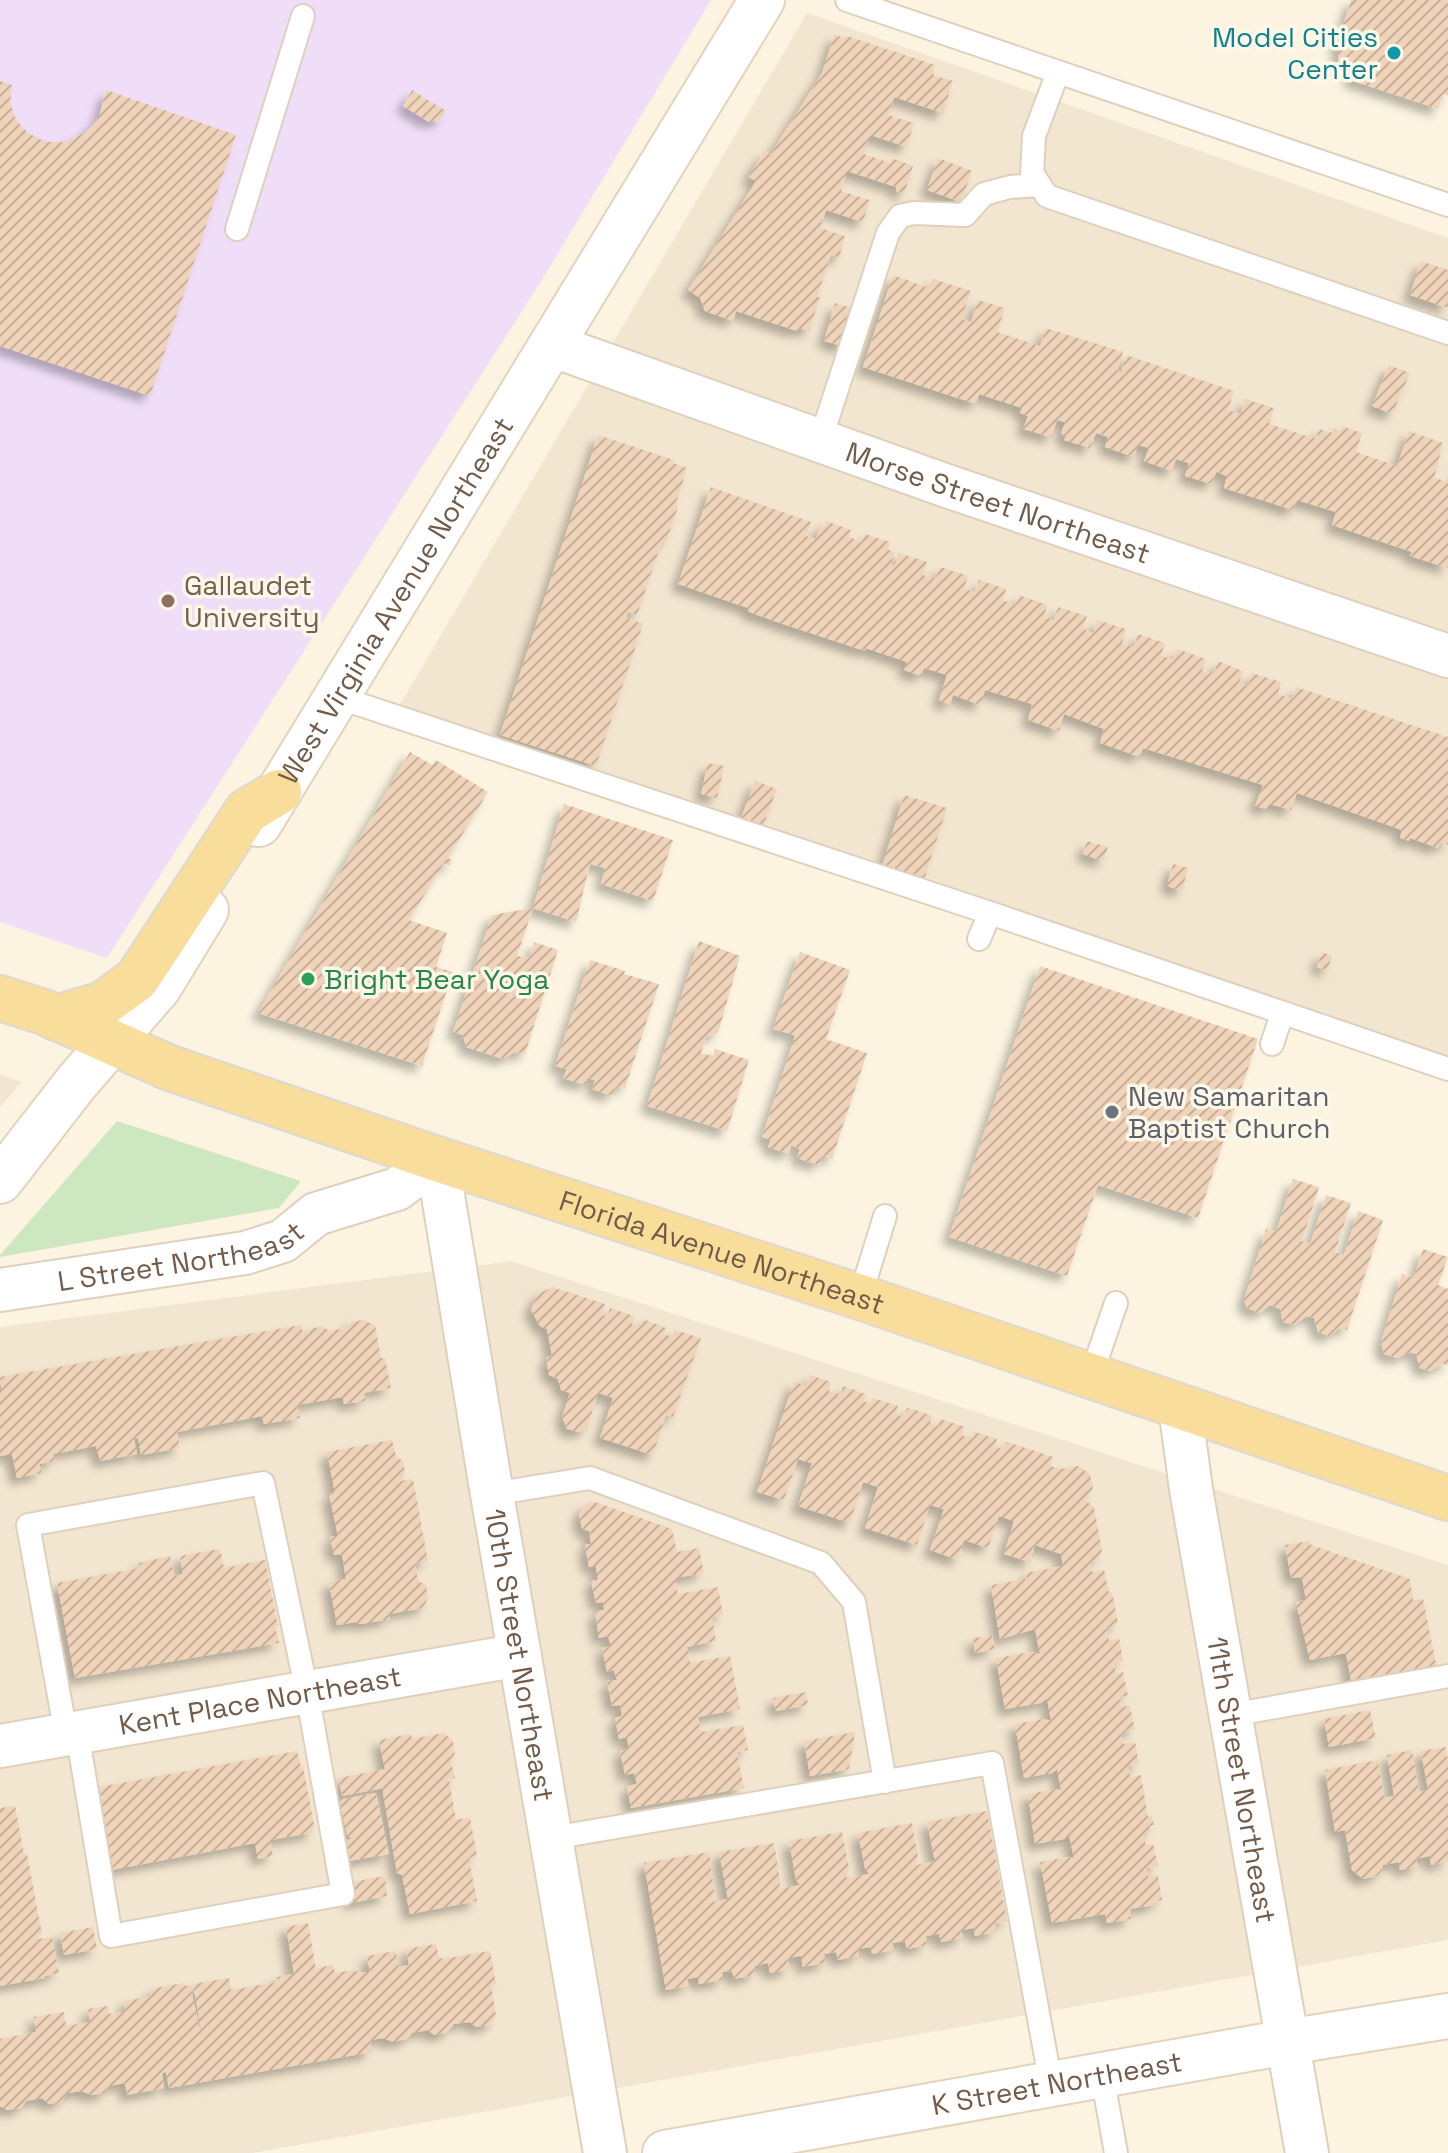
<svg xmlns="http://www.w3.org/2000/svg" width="1448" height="2153" font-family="'Space Grotesk',sans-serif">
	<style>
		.residential { fill: #f3e6d0 }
		.education { fill: #f0def8 }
		.park { fill: #cde8c1 }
		.building { fill: url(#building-hatch); filter: url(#shadow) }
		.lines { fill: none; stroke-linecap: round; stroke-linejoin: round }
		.lane-casing { stroke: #dfd0be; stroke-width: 26 }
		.street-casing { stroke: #dfd0be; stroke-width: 46 }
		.secondary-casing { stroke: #e4d2bc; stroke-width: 48 }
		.primary-casing { stroke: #ddd8d3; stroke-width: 48 }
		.lane { stroke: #fff; stroke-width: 22 }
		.street { stroke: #fff; stroke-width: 42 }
		.secondary { stroke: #fff; stroke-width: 44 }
		.primary { stroke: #f9de9b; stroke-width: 44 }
		.culture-dot { fill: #0f9aa8; stroke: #fff7e7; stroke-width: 3 }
		.education-dot { fill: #8d6e63; stroke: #fff7e7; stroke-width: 3 }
		.leisure-dot { fill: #2e9e5b; stroke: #fff7e7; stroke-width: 3 }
		.worship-dot { fill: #6b7280; stroke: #fff7e7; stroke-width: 3 }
		.labels { text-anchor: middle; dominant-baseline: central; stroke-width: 7; stroke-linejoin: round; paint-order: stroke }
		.culture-label { font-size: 28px; fill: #0d838f; stroke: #fff7e7; text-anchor: end }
		.street-label { font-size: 28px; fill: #725b49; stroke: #fff7e7 }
		.education-label { font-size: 28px; fill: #785e54; stroke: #fff7e7; text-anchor: start }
		.leisure-label { font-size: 28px; fill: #27864d; stroke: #fff7e7; text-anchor: start }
		.worship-label { font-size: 28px; fill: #5b616d; stroke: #fff7e7; text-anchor: start }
	</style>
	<defs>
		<pattern id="building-hatch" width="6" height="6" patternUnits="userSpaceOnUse" patternTransform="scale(2)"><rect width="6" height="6" fill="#f0d4ba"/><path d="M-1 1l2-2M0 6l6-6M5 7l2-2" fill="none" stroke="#c7af99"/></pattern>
		<filter id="shadow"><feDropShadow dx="-7" dy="7" stdDeviation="4" flood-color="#0004"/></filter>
	</defs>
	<rect width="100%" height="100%" fill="#fcf4e1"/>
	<path class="residential" d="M807 13 1448 238V1075L392 718Z
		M0 1074 22 1082 0 1107Z
		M511 1261 1448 1565V1940L253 2153H0V1327Z"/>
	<path class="education" d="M0 0H711L542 280 107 958 0 922Z"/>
	<path class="park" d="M117 1121 301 1181 279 1208 0 1257V1255Z"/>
	<path class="building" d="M1351 0H1448V96L1443 94 1438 109 1350 80 1354 65 1338 60 1340 49H1336Z
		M834 35 845 38 847 36 935 65 933 75 953 81 943 113 894 97 888 115 914 123 907 147 870 135 864 154 890 163 892 158 913 166 904 194 896 191V187L847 171 841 191 870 200 863 222 826 210 820 228 845 236 839 258 831 255 817 297H820L809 331 798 328 797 331 736 311 733 321 705 311 700 298 688 290 756 181 748 177 765 151 770 155 822 73Z
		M0 81 12 85 10 102 16 120 28 133 46 142H66L86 132 99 117 106 90 236 135 150 396 0 346Z
		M412 90 446 111 438 123 431 119 429 122 403 106Z
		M938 158 972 171 961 202 927 190Z
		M1421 261 1448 270V308L1410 295Z
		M893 275 929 288 933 279 971 291 961 319 971 322 978 300 1005 308 997 332 1000 333 1040 346 1046 328 1123 352 1117 371 1121 372 1126 355 1234 391 1228 410 1234 412 1241 414 1245 399 1274 408 1269 424 1316 439 1319 429 1333 433 1335 429 1340 431 1342 426 1362 433 1356 452 1397 466 1409 431 1443 443 1434 478 1446 481 1448 476V568L1410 556 1412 552 1332 525 1336 512 1297 500 1293 510 1224 488 1227 476 1216 472 1212 484 1185 476 1189 463 1176 459 1172 471 1144 461 1149 448 1138 445 1134 457 1105 447 1108 437 1096 433 1090 448 1064 440 1066 436 1061 434 1065 422 1057 420 1051 437 1023 429 1028 416 1020 413 1022 408 1019 407 979 394 976 404 863 367Z
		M835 303 855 309 845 347 824 341Z
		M1389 365 1410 373 1392 414 1372 406Z
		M598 435 674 460 673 463 687 468 676 503 678 507 666 542 662 541 637 615 628 612 626 618 643 624 596 766 500 735Z
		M711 487 811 522 806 536 816 539 820 525 824 527 826 521 851 530 849 537 862 542 865 534 890 542 888 550 895 552 891 565 895 566 899 553 927 562 923 575 935 579 940 567 968 576 964 589 975 592 979 580 1006 589 1003 600 1015 605 1019 595 1047 605 1044 617 1054 620 1058 607 1087 616 1083 629 1093 633 1097 620 1126 629 1122 644 1134 647 1138 634 1165 643 1161 655 1173 660 1177 649 1206 659 1202 671 1214 674 1218 661 1243 671 1239 683 1248 686 1252 673 1281 682 1278 694 1292 699 1296 687 1448 737V845L1440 842 1438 848 1410 838 1409 841 1400 838 1402 830 1297 793 1291 810 1269 804 1266 809 1255 806 1263 785 1143 748 1140 757 1100 743 1104 729 1064 714 1059 731 1028 720 1032 704 985 690 980 705 953 695 950 705 939 700 947 675 924 668 921 676 904 670 907 662 865 648V651L786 625 749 612 748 608 678 584Z
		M410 752 432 765 436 760 488 792 448 858 452 861 449 866 444 863 409 920 447 933 436 967 453 972 422 1066 258 1013Z
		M708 763 724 766 717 798 701 794Z
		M755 781 777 789 763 826 741 818Z
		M904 795 947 808 924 880 882 866Z
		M564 804 673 840 653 901 601 884 605 868 590 864 576 922 533 908Z
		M1087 841 1108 847 1103 861 1083 854Z
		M1173 864 1188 868 1182 891 1167 886Z
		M533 908 517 956 530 958 534 942 558 950 525 1054 515 1052 503 1059 466 1047 463 1035 453 1032 492 915Z
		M699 941 740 956 718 1033 706 1037 701 1053 713 1056 715 1049 749 1060 727 1131 647 1106Z
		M800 952 850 970 826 1039 867 1053 832 1159 823 1155 819 1165 797 1158 800 1149 791 1145 789 1154 768 1147 771 1140 762 1137 794 1039 795 1035 773 1029Z
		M1322 952 1332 956 1327 971 1317 967Z
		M590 960 625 971 624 974 659 984 625 1088 616 1085 612 1096 592 1089 595 1080 587 1078 585 1085 563 1078 567 1069 555 1066Z
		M1040 966 1258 1039 1198 1218 1098 1185 1067 1276 949 1237Z
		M1293 1179 1319 1187 1302 1241 1310 1244 1326 1195 1351 1203 1335 1252 1344 1255 1358 1211 1383 1220 1347 1330 1340 1328 1329 1336 1318 1332 1314 1318 1307 1316 1294 1325 1283 1322 1280 1309 1270 1305 1260 1313 1247 1308 1244 1300 1266 1229 1276 1232Z
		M1423 1249 1448 1257 1438 1285 1448 1289V1365L1442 1364 1430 1371 1420 1368 1416 1354 1409 1352 1398 1358 1384 1354 1381 1342 1402 1274 1414 1278Z
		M552 1287 605 1304 602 1315 607 1317 610 1308 634 1316 632 1325 640 1327 643 1319 666 1328 664 1334 672 1337 675 1330 701 1338 673 1417 666 1415 653 1455 600 1438 613 1398 605 1395 598 1393 587 1428 579 1432 567 1429 562 1417 570 1393 561 1390 558 1379 549 1375 546 1358 552 1355 547 1329 540 1326 531 1310 537 1295Z
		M363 1320 375 1325 381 1358H385L391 1388 364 1393 366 1401 344 1404 343 1397 297 1405 300 1418 264 1424 262 1416 177 1432 180 1448 141 1455 138 1438 134 1439 137 1454 100 1461 96 1446 53 1454 55 1461 39 1464 42 1473 17 1478 12 1454 0 1456V1392H2L0 1377 301 1325 304 1337 310 1329 323 1326 329 1331 348 1328 351 1322Z
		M810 1375 831 1382 829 1391 840 1395 843 1386 866 1394 864 1401 871 1404 873 1398 898 1406 896 1415 903 1417 907 1408 913 1409 932 1416 930 1423 938 1426 940 1419 965 1427 962 1435 971 1439 974 1432H976L997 1439 995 1446 1003 1450 1006 1442H1008L1053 1457 1050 1466 1060 1469 1078 1466 1090 1474 1093 1488 1085 1500 1094 1507 1102 1551 1095 1561 1090 1562 1092 1572 1104 1570 1109 1593 1112 1592 1118 1623 1107 1629 1109 1640 1119 1638 1123 1661 1114 1663 1116 1673 1123 1672 1128 1696 1119 1697 1121 1707 1130 1706 1135 1730 1121 1732 1123 1744 1135 1742 1139 1764 1128 1766 1130 1777 1141 1775 1148 1817 1152 1816 1154 1825 1150 1826 1151 1832 1143 1834 1146 1845 1153 1844 1158 1866 1146 1868 1148 1877 1158 1875 1162 1900 1154 1902V1905L1130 1909 1131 1919 1107 1923 1105 1914 1052 1923 1040 1862 1068 1857 1074 1858 1069 1835 1065 1839 1035 1844 1028 1794 1057 1789 1061 1790 1057 1769 1052 1773 1024 1778 1015 1724 1044 1719 1051 1721 1047 1698 1041 1703 1005 1709 996 1658 1031 1652 1040 1654 1035 1629 1000 1639 991 1585 1027 1579 1026 1573 1063 1566 1061 1554 1035 1545 1030 1562 1004 1554 1014 1521 999 1516 988 1548 964 1540 958 1560 930 1550 944 1509 930 1505 917 1545 865 1528 878 1487 863 1482 850 1523 798 1506 812 1463 804 1461 798 1459 784 1500 757 1492 794 1381 806 1386Z
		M392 1440 396 1456 403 1461 405 1472 400 1481 413 1479 428 1561 415 1563 418 1581 426 1585 428 1598 423 1608 389 1614 390 1619 361 1624 356 1622 337 1625 329 1582 346 1579 342 1554 334 1555 330 1537 338 1536 329 1494 335 1493 327 1452Z
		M595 1502 672 1529 677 1552 699 1548 704 1573 675 1578 678 1594 718 1587 723 1615 712 1617 716 1641 687 1647 690 1663 730 1656 740 1709 698 1717 701 1732 743 1725 748 1750 737 1752 744 1788 631 1808 627 1786 637 1784 634 1773 625 1775 620 1751 629 1749 627 1737 619 1739 615 1718 622 1716 620 1705 612 1706 607 1681 617 1680 614 1670 607 1672 602 1648 611 1646 608 1636 599 1638 595 1612 604 1610 603 1602 596 1603 591 1581 598 1580 596 1566 589 1567 585 1545 591 1544 589 1531 582 1529 579 1514 587 1503Z
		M1309 1541 1311 1545 1410 1579 1413 1600 1423 1599 1437 1669 1353 1691 1346 1653 1310 1660 1296 1602 1306 1600 1302 1577 1291 1578 1285 1545Z
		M220 1549 224 1568 265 1560 278 1626H275L279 1643 75 1678 57 1583 140 1568 139 1563 170 1556 174 1576 183 1574 180 1556Z
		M992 1636 995 1649 975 1653 973 1638Z
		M806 1692 808 1705 776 1711 773 1698Z
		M1370 1710 1376 1738 1329 1747 1324 1719Z
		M855 1732 849 1769 810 1776 804 1741Z
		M444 1733 453 1741 455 1753 451 1761 455 1778 449 1779 456 1820 470 1817 477 1856 469 1858 477 1901 410 1914 402 1875 397 1873 383 1793 384 1788 342 1796 339 1778 385 1769 379 1740 411 1734 412 1739Z
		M1446 1747 1448 1761V1861L1431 1865 1430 1856 1416 1859 1418 1867 1400 1870 1399 1862 1382 1865 1383 1869 1377 1876 1363 1879 1352 1870 1345 1830 1335 1832 1325 1770 1378 1760 1384 1798 1394 1796 1387 1755 1412 1750 1419 1792 1428 1790 1421 1751Z
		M297 1751 301 1767 303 1766 314 1825 312 1833 270 1840 273 1856 258 1859 255 1843 106 1871 94 1788Z
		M376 1793 389 1854 349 1861 346 1840 352 1839 347 1835 340 1803 343 1799Z
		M15 1806 24 1854H27L42 1934 38 1936 39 1939 52 1937 59 1973 44 1976 45 1978 0 1986V1808Z
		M987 1811 1007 1921 995 1923 996 1932 975 1936 974 1928 961 1930 963 1938 941 1942 939 1934H938L926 1936 927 1945 907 1949 905 1941 892 1943 894 1950 872 1954 871 1947 858 1949 859 1956 838 1960 836 1952 824 1954 826 1963 803 1967 801 1956H799L788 1958 790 1969 770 1973 768 1963 754 1966 755 1975 734 1979 732 1971 722 1972 723 1980 699 1984 698 1977 687 1979 689 1986 666 1990 644 1863 709 1852 714 1892 711 1902 728 1899 719 1852 774 1843 780 1881 779 1889 800 1885 796 1880 789 1841 842 1832 849 1867 846 1878 869 1874 865 1868 858 1833 912 1823 918 1857 916 1865 937 1861 934 1857 927 1822Z
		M385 1876 387 1896 351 1903 347 1883Z
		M308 1923 317 1975V1968L333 1965 335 1973 354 1970 362 1973 370 1972 367 1956 396 1951 399 1967 409 1965 406 1949 436 1944 439 1958 444 1959 490 1951 496 1984 491 1985 496 2016 490 2025 476 2027 470 2022 454 2024 446 2033 434 2035 428 2030 412 2033 407 2039 397 2041 393 2042 384 2038 370 2040 372 2052 169 2088 166 2072 162 2073 164 2088 127 2095 125 2083 109 2086 104 2093 92 2095 81 2091 67 2093 61 2102 49 2104 42 2098 26 2101 21 2108 7 2110 0 2106V2039L36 2032 34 2017 64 2012 66 2026 90 2022 88 2009 108 2006 109 2014 126 2012 124 2001 152 1996 151 1989 183 1983 184 1986 190 1985 203 2042 193 1984 229 1978 231 1990 278 1982 277 1977 294 1974 286 1927Z
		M93 1927 97 1949 64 1955 60 1933Z"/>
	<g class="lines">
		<g class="lane-casing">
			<path id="lane" d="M847 0 1448 205
				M1058 72 1034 136 1032 173 1047 196 1448 333
				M237 229 303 16
				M820 441 888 233 900 216 914 213 965 215 984 194 1010 187 1040 185
				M337 697 990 913 1448 1069
				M979 939 990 913
				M1272 1044 1282 1014
				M860 1297 885 1216
				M1091 1376 1116 1303
				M492 1494 590 1478 821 1563 854 1602 885 1782
				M1231 1715 1448 1676
				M66 1734 28 1525 263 1483 307 1692 343 1894 111 1936 77 1732
				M552 1838 992 1763 1051 2084
				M1102 2075 1116 2153"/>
		</g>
		<g class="street-casing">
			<g id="street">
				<path id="s1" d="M551 345 947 486 1448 656"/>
				<path id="s2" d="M0 1290 245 1253 283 1241 316 1214 397 1189 437 1159 492 1494 605 2153"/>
				<path id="s3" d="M1180 1407 1191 1489 1307 2153"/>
				<path id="s4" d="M0 1746 520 1655"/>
			</g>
		</g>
		<g class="secondary-casing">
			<g id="secondary">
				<path id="s5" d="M259 824 762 0"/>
				<path d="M0 1181 76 1083 159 987 206 910"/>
				<path id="s6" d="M665 2153 1287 2042 1448 2016"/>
			</g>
		</g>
		<g class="primary-casing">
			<g id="primary">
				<path id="s7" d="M0 998 44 1012 170 1068 437 1159 860 1297 1448 1498"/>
				<path d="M56 1018 103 1004 137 979 247 811 279 792"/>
			</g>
		</g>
		<use href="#lane" class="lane"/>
		<use href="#street" class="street"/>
		<use href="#secondary" class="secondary"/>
		<use href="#primary" class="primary"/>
	</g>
	<circle class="culture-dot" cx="1394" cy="53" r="8"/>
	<circle class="education-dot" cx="168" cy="601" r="8"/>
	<circle class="leisure-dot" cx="308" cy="979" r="8"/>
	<circle class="worship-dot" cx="1112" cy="1112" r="8"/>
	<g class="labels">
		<g class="culture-label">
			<text x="1378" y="37">Model Cities<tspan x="1378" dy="32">Center</tspan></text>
		</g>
		<g class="street-label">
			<text stroke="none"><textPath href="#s1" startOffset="474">Morse Street Northeast</textPath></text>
			<text stroke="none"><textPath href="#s5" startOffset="262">West Virginia Avenue Northeast</textPath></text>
			<text stroke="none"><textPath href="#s2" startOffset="184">L Street Northeast</textPath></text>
			<text stroke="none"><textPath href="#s7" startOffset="766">Florida Avenue Northeast</textPath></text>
			<text stroke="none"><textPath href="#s2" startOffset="968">10th Street Northeast</textPath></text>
			<text stroke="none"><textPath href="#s4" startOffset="264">Kent Place Northeast</textPath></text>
			<text stroke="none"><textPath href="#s3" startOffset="378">11th Street Northeast</textPath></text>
			<text stroke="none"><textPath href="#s6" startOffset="398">K Street Northeast</textPath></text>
		</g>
		<g class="education-label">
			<text x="184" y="585">Gallaudet<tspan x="184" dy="32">University</tspan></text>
		</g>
		<g class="leisure-label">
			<text x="324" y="979">Bright Bear Yoga</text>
		</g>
		<g class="worship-label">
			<text x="1128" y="1096">New Samaritan<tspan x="1128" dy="32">Baptist Church</tspan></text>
		</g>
	</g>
</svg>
